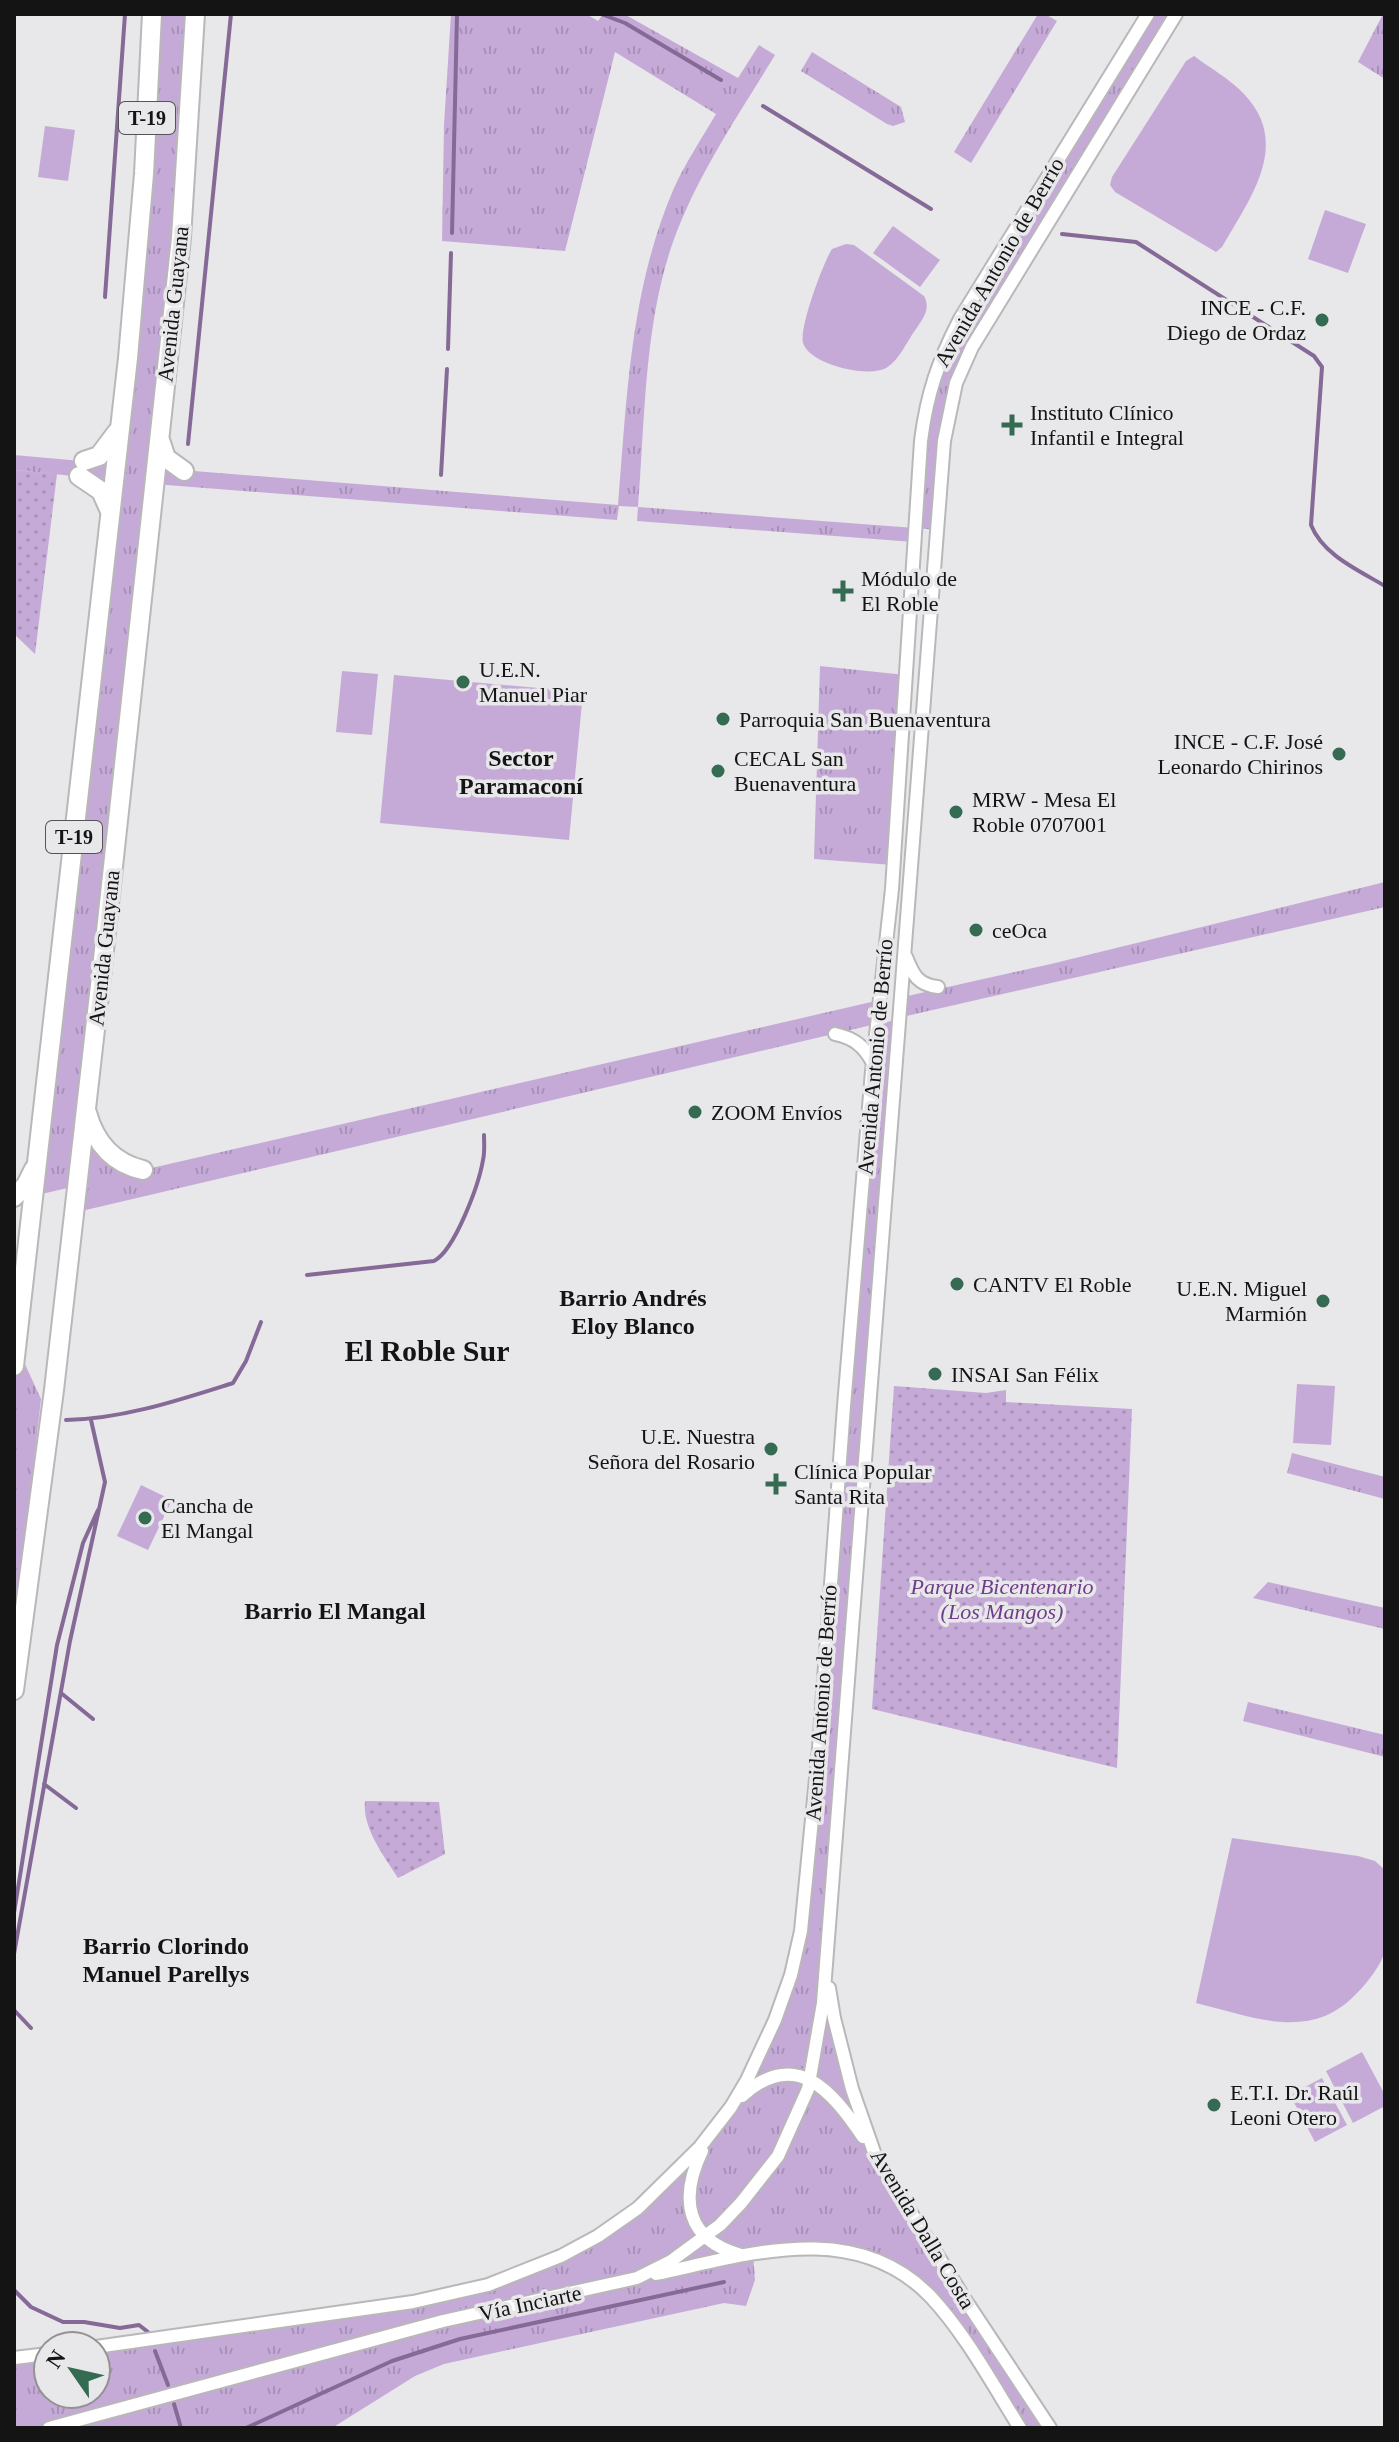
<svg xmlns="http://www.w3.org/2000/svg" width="1399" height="2442" font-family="Georgia,serif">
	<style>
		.grass { fill: url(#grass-tufts) }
		.park { fill: url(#park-dots) }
		.garden { fill: #c5aad7 }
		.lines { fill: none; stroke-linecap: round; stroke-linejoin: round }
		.stream { stroke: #856996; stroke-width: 4 }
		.tertiary-casing { stroke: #b9b7ba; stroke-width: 16 }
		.trunk-casing { stroke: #b9b7ba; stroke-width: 22 }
		.tertiary { stroke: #fff; stroke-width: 12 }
		.trunk { stroke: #fff; stroke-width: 18 }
		.poi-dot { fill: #356b52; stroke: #e8e7e9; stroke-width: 3 }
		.labels { text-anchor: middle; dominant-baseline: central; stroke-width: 7; stroke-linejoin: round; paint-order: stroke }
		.shield { fill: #e8e7e9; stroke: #545355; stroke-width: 2 }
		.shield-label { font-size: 20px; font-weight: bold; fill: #141415 }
		.street-label { font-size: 22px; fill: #141415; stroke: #e8e7e9 }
		.poi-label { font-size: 22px; fill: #141415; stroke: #e8e7e9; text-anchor: start }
		.park-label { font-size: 22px; font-style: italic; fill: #6e3c8a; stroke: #e8e7e9 }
		.neighbourhood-label { font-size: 24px; font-weight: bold; fill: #141415; stroke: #e8e7e9 }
		.district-label { font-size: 30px; font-weight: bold; fill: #141415; stroke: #e8e7e9 }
	</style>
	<defs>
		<pattern id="grass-tufts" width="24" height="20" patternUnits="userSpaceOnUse" patternTransform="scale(2)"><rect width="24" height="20" fill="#c5aad7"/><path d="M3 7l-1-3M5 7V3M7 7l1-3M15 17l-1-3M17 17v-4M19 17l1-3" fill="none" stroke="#a891b8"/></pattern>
		<pattern id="park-dots" width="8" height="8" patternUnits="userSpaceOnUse" patternTransform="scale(2)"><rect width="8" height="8" fill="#c5aad7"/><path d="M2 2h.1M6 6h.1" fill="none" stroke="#a891b8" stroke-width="1.8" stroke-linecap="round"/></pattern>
	</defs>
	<rect width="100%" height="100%" fill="#e8e7e9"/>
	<path class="grass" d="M152 14H195L156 468 618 505C627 397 630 290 674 188 686 162 702 138 716 114L615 52 565 251 442 241 444 125 451 14H586L598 21 603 14H624L738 78 759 45 775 55C738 116 697 175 673 242 644 324 645 421 638 507L915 528 935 369 1148 14H1176L957 383 937 530 916 528 914 542 637 521 638 507 619 506 617 520 154 484 91 1129 143 1170 880 1000 878 1024 900 1019 826 1966 865 2130 1050 2428H1020L978 2362 917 2285 851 2252 753 2254 755 2280 746 2306 724 2303 444 2364 415 2376 332 2428H14V2358L48 2354V2394H96V2347L441 2297 598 2236 700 2147 761 2052 801 1931 876 1024 73 1213 76 1186 33 1196 113 480 14 470V455L115 464Z
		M1038 14H1045L1057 21 971 163 954 152Z
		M1383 14H1385V79L1358 62Z
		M812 52 901 107 905 122 893 126 887 124 801 71Z
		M820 666 905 675 893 865 814 859Z
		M1385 882V907L902 1017 903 997 1051 964Z
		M18 1349 41 1399 14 1639V1404Z
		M1292 1453 1385 1477V1499L1287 1473Z
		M1268 1582 1385 1608V1629L1253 1598Z
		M1248 1702 1385 1735V1757L1243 1721Z"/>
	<path class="park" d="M14 470 57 474 35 654 14 634Z
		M894 1386 986 1393 1006 1390V1402L1132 1409 1117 1768 872 1709Z
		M365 1801 439 1802 445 1854 398 1878C384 1856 362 1828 365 1801Z"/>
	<path class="garden" d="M1194 56C1210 68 1230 79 1244 94 1292 144 1250 198 1222 247L1216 252 1115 192 1110 185 1112 177 1186 61Z
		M45 126 75 130 68 181 38 177Z
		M1325 210 1366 224 1348 273 1308 259Z
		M893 226 940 260 920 287 873 253Z
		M846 244 854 245 924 296C931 309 923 318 916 329 907 341 899 361 886 368 868 378 810 365 803 343 799 328 823 263 832 249Z
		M342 671 378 674 372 735 336 732Z
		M394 675 583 692 569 840 380 823Z
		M1297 1384 1335 1386 1331 1445 1293 1443Z
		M141 1485 172 1500 148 1550 117 1536Z
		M1232 1838 1358 1856 1375 1861 1385 1870C1385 1888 1389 1936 1385 1951 1381 1965 1368 1982 1358 1992 1312 2043 1254 2017 1196 2003Z
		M1362 2052 1385 2095V2106L1353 2123 1326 2071Z
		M1322 2078 1347 2125 1315 2142 1290 2095Z"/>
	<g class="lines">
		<path class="stream" d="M601 14 625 23 721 80
			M763 106 931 209
			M452 233 457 15
			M1062 234 1136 242 1314 356 1322 367 1311 525C1323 555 1358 570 1385 586
			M105 297 125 14
			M448 349 451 253
			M188 444 231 14
			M441 475 447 369
			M307 1275 434 1261C455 1250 479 1184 483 1160 485 1152 484 1143 484 1135
			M66 1420C123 1419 179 1400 233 1383L246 1361 261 1322
			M61 1693 93 1719
			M44 1784 76 1808
			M14 1913 57 1645 83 1543 98 1510
			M14 1954 70 1641 105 1482 91 1420
			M14 2010 31 2028
			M14 2290 31 2307 63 2322H84L120 2328 139 2325 148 2332
			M155 2351 168 2385
			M174 2404 181 2428
			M246 2428 392 2361 460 2339 724 2282"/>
		<g class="tertiary-casing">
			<path id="tertiary" d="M906 957C913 975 918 985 938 987
				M835 1034C854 1038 864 1046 873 1063
				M829 1988 834 2018 852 2089 875 2155 966 2301 1050 2428
				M742 2096C796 2047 832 2091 863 2137
				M702 2151C679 2199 686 2240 741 2255
				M656 2274C747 2255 854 2218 930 2296 965 2333 993 2385 1020 2428
				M96 2347 413 2302 488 2285 561 2256 598 2236 638 2208 700 2147 731 2107 747 2080 775 2020 791 1975 801 1931 819 1748 844 1406 872 1071 892 889 921 441C927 393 938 362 960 319L1148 14
				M14 2358 48 2354
				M49 2428 443 2321 637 2278 671 2261 720 2225 741 2203 778 2156 808 2089 823 2003 944 441 956 383 972 347 1176 14"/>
		</g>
		<g class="trunk-casing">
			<path id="trunk" d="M160 440 166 458 184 471
				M84 461 99 456 117 432
				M79 476 101 491 110 511
				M87 1113C95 1142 112 1163 143 1170
				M14 1197 26 1185 34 1169
				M14 1366 128 358 144 174 152 14
				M14 1690 54 1390 103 959 181 238 195 14"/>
		</g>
		<use href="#tertiary" class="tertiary"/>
		<use href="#trunk" class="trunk"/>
	</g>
	<g class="poi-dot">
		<circle cx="1322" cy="320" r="8"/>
		<path d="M1008 413h8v8h8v8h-8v8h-8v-8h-8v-8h8z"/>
		<path d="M839 579h8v8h8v8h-8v8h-8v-8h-8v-8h8z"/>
		<circle cx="463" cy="682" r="8"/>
		<circle cx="723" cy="719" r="8"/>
		<circle cx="1339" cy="754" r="8"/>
		<circle cx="718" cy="771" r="8"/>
		<circle cx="956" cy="812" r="8"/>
		<circle cx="976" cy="930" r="8"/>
		<circle cx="695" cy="1112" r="8"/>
		<circle cx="957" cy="1284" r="8"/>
		<circle cx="1323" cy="1301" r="8"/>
		<circle cx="935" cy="1374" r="8"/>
		<circle cx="771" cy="1449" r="8"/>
		<path d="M772 1472h8v8h8v8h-8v8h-8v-8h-8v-8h8z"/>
		<circle cx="145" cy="1518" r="8"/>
		<circle cx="1214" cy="2105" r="8"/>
	</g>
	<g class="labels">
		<g class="shield">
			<rect x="119" y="102" width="56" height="32" rx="6"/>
			<rect x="46" y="821" width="56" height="32" rx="6"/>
		</g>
		<g class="shield-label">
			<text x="147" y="118">T-19</text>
			<text x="74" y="837">T-19</text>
		</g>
		<g class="street-label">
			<text transform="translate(999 262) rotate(-60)">Avenida Antonio de Berrío</text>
			<text transform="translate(173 304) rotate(-84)">Avenida Guayana</text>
			<text transform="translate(104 948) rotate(-84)">Avenida Guayana</text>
			<text transform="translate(875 1057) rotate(-85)">Avenida Antonio de Berrío</text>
			<text transform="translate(821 1703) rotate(-86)">Avenida Antonio de Berrío</text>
			<text transform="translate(923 2229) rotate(59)">Avenida Dalla Costa</text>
			<text transform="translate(530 2303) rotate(-12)">Vía Inciarte</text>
		</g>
		<g class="poi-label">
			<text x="1306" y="307" text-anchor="end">INCE - C.F.<tspan x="1306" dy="25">Diego de Ordaz</tspan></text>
			<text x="1030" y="412">Instituto Clínico<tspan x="1030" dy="25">Infantil e Integral</tspan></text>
			<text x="861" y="578">Módulo de<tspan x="861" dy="25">El Roble</tspan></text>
			<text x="479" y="669">U.E.N.<tspan x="479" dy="25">Manuel Piar</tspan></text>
			<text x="739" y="719">Parroquia San Buenaventura</text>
			<text x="1323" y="741" text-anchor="end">INCE - C.F. José<tspan x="1323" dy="25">Leonardo Chirinos</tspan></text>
			<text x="734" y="758">CECAL San<tspan x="734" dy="25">Buenaventura</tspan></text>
			<text x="972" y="799">MRW - Mesa El<tspan x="972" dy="25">Roble 0707001</tspan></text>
			<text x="992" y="930">ceOca</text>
			<text x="711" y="1112">ZOOM Envíos</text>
			<text x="973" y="1284">CANTV El Roble</text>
			<text x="1307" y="1288" text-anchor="end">U.E.N. Miguel<tspan x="1307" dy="25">Marmión</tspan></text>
			<text x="951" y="1374">INSAI San Félix</text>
			<text x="755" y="1436" text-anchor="end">U.E. Nuestra<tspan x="755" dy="25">Señora del Rosario</tspan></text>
			<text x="794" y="1471">Clínica Popular<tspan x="794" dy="25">Santa Rita</tspan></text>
			<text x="161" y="1505">Cancha de<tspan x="161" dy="25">El Mangal</tspan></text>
			<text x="1230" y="2092">E.T.I. Dr. Raúl<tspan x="1230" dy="25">Leoni Otero</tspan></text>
		</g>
		<g class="park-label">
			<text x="1002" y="1586">Parque Bicentenario<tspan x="1002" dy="25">(Los Mangos)</tspan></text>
		</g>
		<g class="neighbourhood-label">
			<text x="521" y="758">Sector<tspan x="521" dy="28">Paramaconí</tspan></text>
			<text x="633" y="1298">Barrio Andrés<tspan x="633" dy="28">Eloy Blanco</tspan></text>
			<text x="335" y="1611">Barrio El Mangal</text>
			<text x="166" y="1946">Barrio Clorindo<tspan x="166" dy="28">Manuel Parellys</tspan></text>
		</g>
		<g class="district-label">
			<text x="427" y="1350">El Roble Sur</text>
		</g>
	</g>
	<rect width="1399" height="2442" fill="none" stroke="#141415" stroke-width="32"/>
	<g transform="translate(72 2370) rotate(304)"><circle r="38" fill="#e8e7e9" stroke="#939394" stroke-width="2"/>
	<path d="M0-6L14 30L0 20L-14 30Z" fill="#356b52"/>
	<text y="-12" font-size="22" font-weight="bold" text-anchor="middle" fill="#141415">N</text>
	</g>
</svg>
